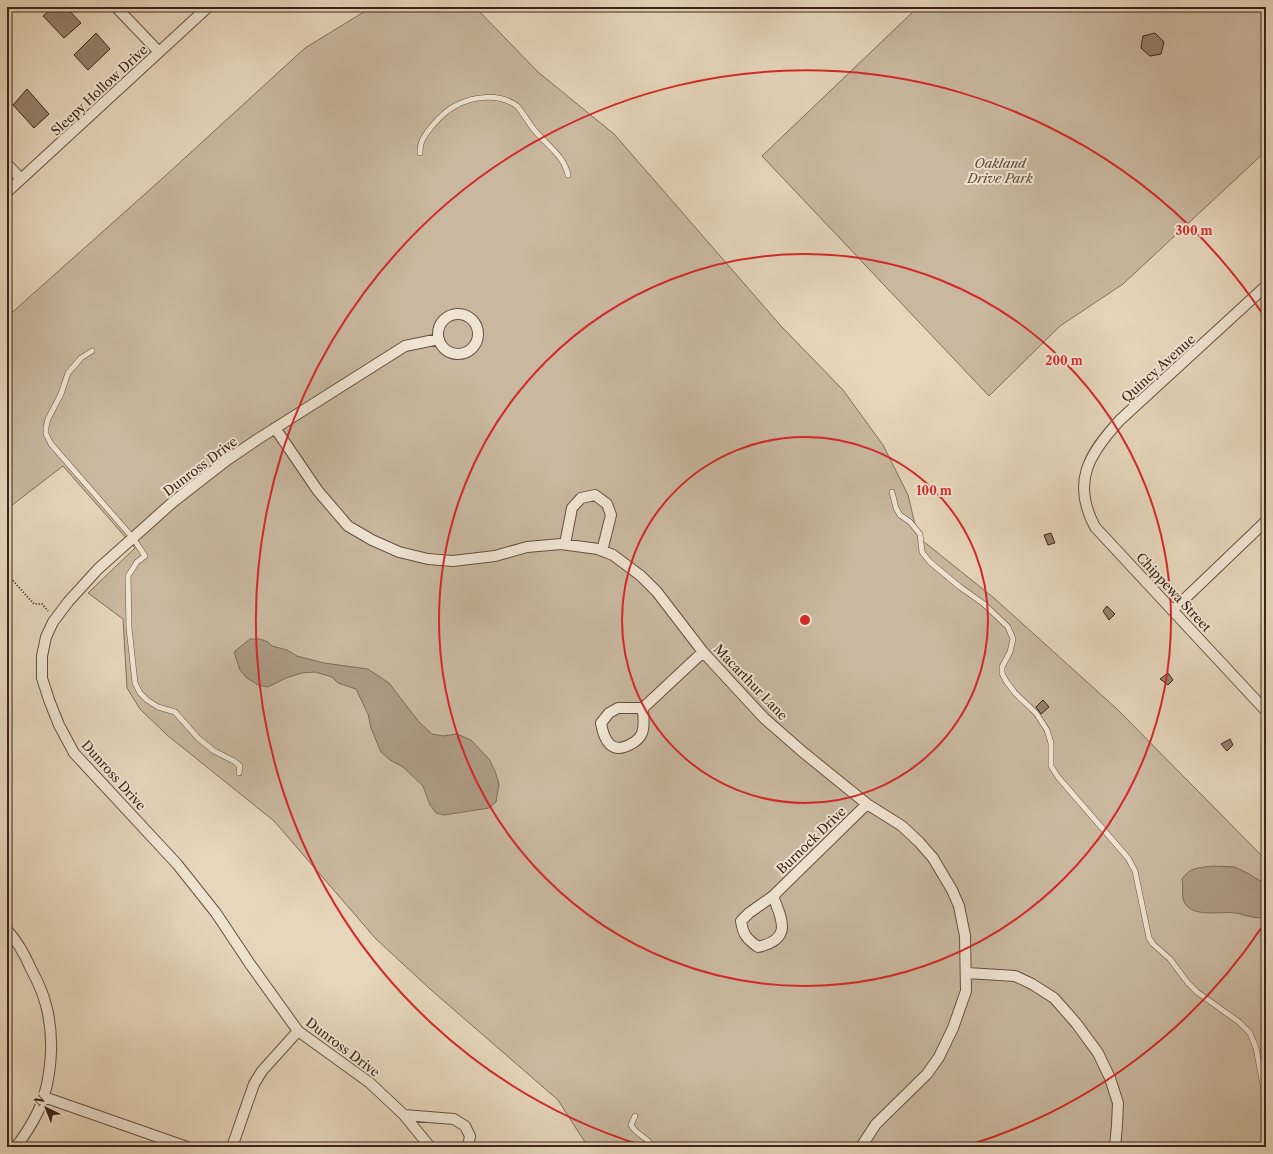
<svg xmlns="http://www.w3.org/2000/svg" width="1273" height="1154" font-family="'Libre Caslon Text',serif">
	<style>
		.green { fill: #c9b89f; stroke: #826e5a }
		.water { fill: #ac9983; stroke: #7f6a57 }
		.building { fill: #94816c; stroke: #3c2416 }
		.lines { fill: none; stroke-linecap: round; stroke-linejoin: round }
		.service-casing { stroke: #66503f; stroke-width: 6 }
		.minor-casing { stroke: #66503f; stroke-width: 12 }
		.path { stroke: #3c2416; stroke-width: 2; stroke-dasharray: 1 2; stroke-linecap: butt }
		.service { stroke: #efe4d3; stroke-width: 5 }
		.minor { stroke: #efe4d3; stroke-width: 10 }
		.ring { fill: none; stroke: #d62828; stroke-width: 2 }
		.labels { text-anchor: middle; dominant-baseline: central; stroke-width: 4; stroke-linejoin: round; paint-order: stroke }
		.street-label { font-size: 13px; fill: #3c2416; stroke: #efe4d3 }
		.park-label { font-size: 13px; font-style: italic; fill: #5f4938; stroke: #efe4d3 }
		.centre { fill: #d62828; stroke: #efe4d3; stroke-width: 2 }
		.ring-label { font-size: 12px; text-anchor: middle; font-weight: bold; fill: #d62828; stroke: #efe4d3; stroke-width: 4; stroke-linejoin: round; paint-order: stroke }
	</style>
	<rect width="100%" height="100%" fill="#e6d6bb"/>
	<filter id="stains"><feTurbulence type="fractalNoise" baseFrequency=".005" numOctaves="4"/><feColorMatrix values="0 0 0 0 .2 0 0 0 0 .09 0 0 0 0 .02 0 0 0 .5 -.17"/></filter>
	<radialGradient id="worn" r=".72"><stop offset=".6" stop-color="#630" stop-opacity="0"/><stop offset="1" stop-color="#630" stop-opacity=".3"/></radialGradient>
	<path class="green" d="M372 7H475L538 72 614 134 781 326 843 390 883 445 908 495 918 537 994 598 1117 709 1266 860V1147H588L558 1100 430 989 376 939 274 821 167 735 140 709 127 688 123 619 88 593 135 548 63 466 7 509V317L164 177 305 48Z
		M918 7H1266V151L1123 284 1060 326 989 396 762 156Z"/>
	<path class="water" d="M250 639H260L268 642 272 646 287 650 297 656 324 663 368 669 389 683 419 722 432 734 443 736 457 734 471 740 489 759 495 771 499 784 496 802 489 808 444 815 436 813 430 805 423 786 403 767 390 760 381 752 371 728 368 714 356 689 338 683 332 677 315 672 302 673 286 678 268 687 258 685 247 678 240 670 234 652Z
		M1212 866 1235 867 1249 874 1262 882 1266 891V917C1260 918 1254 918 1247 916 1243 915 1240 913 1235 913 1222 911 1197 917 1187 906 1180 899 1184 888 1182 879 1190 867 1199 868 1212 866Z"/>
	<path class="building" d="M54 7H66L81 23 64 38 43 16Z
		M96 33 110 49 88 70 74 55Z
		M1155 33 1164 42 1161 54 1150 56 1141 48 1143 36Z
		M27 89 49 114 34 128 13 105Z
		M1051 533 1055 543 1048 545 1044 535Z
		M1107 606 1115 614 1109 620 1103 611Z
		M1168 673 1173 680 1168 685 1160 679Z
		M1043 700 1049 707 1041 714 1036 707Z
		M1230 739 1233 745 1227 751 1221 744Z"/>
	<g class="lines">
		<g class="service-casing">
			<path id="service" d="M420 153C420 151 420 147 421 144 422 138 428 131 432 126 438 119 447 110 455 106 473 96 500 93 517 106 524 114 529 124 536 132 548 146 564 156 568 175
				M92 351 81 358 68 373 61 394 48 419 46 427V434L51 444 133 538 145 556 137 562 128 576 129 628 135 683 140 693 147 700 158 707 175 712 198 738 214 751 234 761 240 766 239 773
				M892 492 896 508 900 515 910 522 920 534 922 552 930 562 960 587 984 604 1008 627 1013 639 1010 652 1002 667V673L1006 681 1015 693 1036 713 1047 730 1051 743V766L1058 777 1128 858 1135 871 1149 938 1153 944 1170 959 1188 983 1197 992 1239 1022 1250 1033 1256 1048 1266 1101
				M635 1116 631 1125C636 1135 648 1137 653 1147"/>
		</g>
		<g class="minor-casing">
			<path id="minor" d="M116 7 159 52
				M7 164 21 179
				M7 192 208 7
				M1266 286 1120 420C1089 454 1071 482 1095 527L1266 711
				M438 334a20 20 0 1 1 40 0a20 20 0 1 1-40 0Z
				M275 428 318 491 348 526 372 540 399 552 428 559 453 561 495 556 527 547 561 544 598 549 613 555 641 576 657 592 703 652 764 718 804 753 867 804 902 826 919 842 933 858 952 890 959 906 965 936 966 991 953 1028 939 1057 927 1074 876 1124 861 1147
				M565 544 572 508 581 498 595 495 607 504 611 515 602 551
				M1173 610 1266 521
				M643 708C643 715 645 726 642 733 640 738 635 742 631 744 612 755 604 741 601 723L609 713 618 708H643L703 652
				M773 896C782 920 793 939 758 947 747 939 743 935 741 921L749 913 773 896 867 804
				M7 930C17 941 25 955 31 969 37 980 43 993 46 1005 54 1035 52 1068 44 1096 39 1114 27 1132 16 1147
				M967 973 1015 976 1032 984 1054 998 1076 1023 1098 1053 1110 1078 1118 1103 1117 1125 1115 1147
				M44 1097 187 1147
				M404 1115 454 1119 465 1126 470 1136 468 1147
				M232 1147 254 1084 262 1071 298 1031
				M430 1147 404 1115 370 1083 298 1031 250 964 216 913 177 864 74 753 59 725 49 700 42 678V656L46 637 53 622 68 602 98 569 173 502 227 460 258 439 405 346 439 339"/>
		</g>
		<path class="path" d="M7 574 34 604H42L48 611"/>
		<use href="#service" class="service"/>
		<use href="#minor" class="minor"/>
	</g>
	<g class="ring">
		<circle cx="805" cy="620" r="183"/>
		<circle cx="805" cy="620" r="366"/>
		<path d="M1264 924A550 550 0 0 1 966 1146M644 1146A550 550 0 1 1 1264 316"/>
	</g>
	<g class="labels">
		<g class="street-label">
			<text transform="translate(99 90) rotate(-43)">Sleepy Hollow Drive</text>
			<text transform="translate(1158 368) rotate(-42)">Quincy Avenue</text>
			<text transform="translate(200 466) rotate(-37)">Dunross Drive</text>
			<text transform="translate(1174 592) rotate(47)">Chippewa Street</text>
			<text transform="translate(751 682) rotate(46)">Macarthur Lane</text>
			<text transform="translate(114 775) rotate(48)">Dunross Drive</text>
			<text transform="translate(811 840) rotate(-44)">Burnock Drive</text>
			<text transform="translate(343 1047) rotate(37)">Dunross Drive</text>
		</g>
		<g class="park-label">
			<text x="1000" y="163">Oakland<tspan x="1000" dy="15">Drive Park</tspan></text>
		</g>
	</g>
	<circle cx="805" cy="620" r="6" class="centre"/>
	<g class="ring-label">
		<text x="1194" y="235">300 m</text>
		<text x="1064" y="365">200 m</text>
		<text x="934" y="495">100 m</text>
	</g>
	<rect width="1273" height="1154" fill="none" stroke="#e6d6bb" stroke-width="24"/>
	<rect x="8" y="8" width="1257" height="1138" fill="none" stroke="#3c2416" stroke-width="2"/>
	<rect x="12" y="12" width="1249" height="1130" fill="none" stroke="#3c2416"/>
	<g transform="translate(46 1108) rotate(317)" stroke="#efe4d3" stroke-width="3" paint-order="stroke">
	<path d="M0-3L7 15L0 10L-7 15Z" fill="#3c2416"/>
	<text y="-6" font-size="11" font-weight="bold" text-anchor="middle" fill="#3c2416">N</text>
	</g>
	<rect width="100%" height="100%" filter="url(#stains)"/>
	<rect width="100%" height="100%" fill="url(#worn)"/>
</svg>
